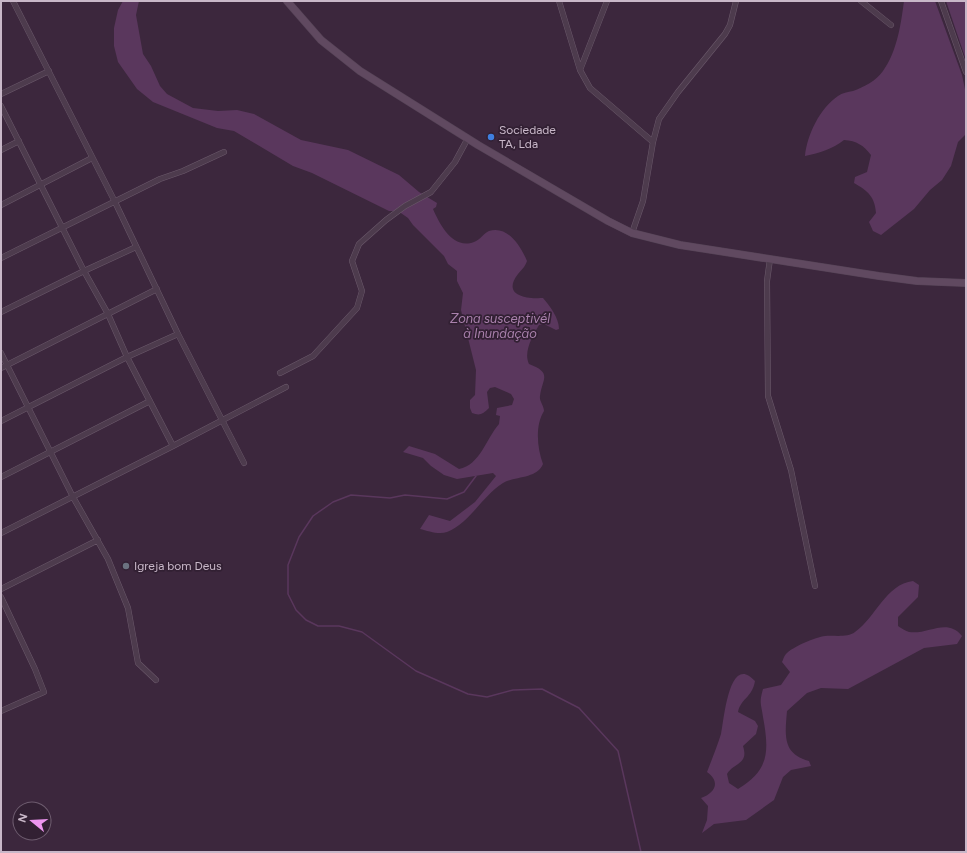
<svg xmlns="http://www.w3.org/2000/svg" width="967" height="853" font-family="Figtree,sans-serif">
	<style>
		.water { fill: #5a375d }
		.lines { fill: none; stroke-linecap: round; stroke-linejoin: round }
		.stream { stroke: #5a375d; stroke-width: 1.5 }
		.street-casing { stroke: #6b596b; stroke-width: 6 }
		.secondary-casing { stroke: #564457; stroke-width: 8 }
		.street { stroke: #4d3b4d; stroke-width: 5 }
		.secondary { stroke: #604960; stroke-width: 7 }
		.shop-dot { fill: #3f7fe0; stroke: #322033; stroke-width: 1.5 }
		.worship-dot { fill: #6b7280; stroke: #322033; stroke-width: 1.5 }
		.labels { text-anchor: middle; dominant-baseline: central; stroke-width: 3.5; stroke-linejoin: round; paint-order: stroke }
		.poi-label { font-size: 12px; fill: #c8b7c8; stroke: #322033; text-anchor: start }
		.water-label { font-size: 13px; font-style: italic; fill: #aa81ad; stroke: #322033 }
	</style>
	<rect width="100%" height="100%" fill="#3c273d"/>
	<path class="water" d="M123 1H139L136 15 143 54 151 66 160 86 167 94 193 108 218 111 237 110 254 114 301 140 348 150 399 175 419 192 437 203 436 207 433 209C440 225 453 250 474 242 480 240 484 233 489 231 508 225 521 247 527 261 525 267 522 269 518 274 501 296 528 299 543 298 550 306 559 318 559 329L556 330 544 324 539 325C533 335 523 352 529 364 553 373 542 379 540 396 539 401 544 406 544 411 535 425 537 448 543 464 537 479 515 476 503 483 482 496 471 522 447 532 439 535 428 531 420 529L429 515 450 521 475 502 496 476 493 473 457 479 444 475 431 466 423 458 403 452 409 446 435 454 459 469C480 465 486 439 499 424L500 416 496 415 497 408 512 405 514 399 511 394 495 387 490 388 487 392 489 408C483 414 480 416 472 413L470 408V400L475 395 476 370 461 310 463 293 457 281V271L448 264 444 256 413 225 408 218 398 211H389L312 173 293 166 234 131 217 128 153 102 137 89 118 62 114 46V28L118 10Z
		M904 1H935L962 75 966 94V134L958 142 951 166 942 180 930 190 914 209 881 235 873 231 869 222 876 213C875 197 868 191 854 183L855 177 867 172 871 155C863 145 857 141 844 140 832 149 820 153 805 156 807 135 820 108 838 96 842 93 848 92 853 91 864 87 876 81 883 71 897 52 901 24 904 1Z
		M946 1H966V60Z
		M913 581 919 585 918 597 898 617V626C901 628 906 631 909 632 928 635 947 617 962 636L957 644 924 648 848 689 821 688 807 693 787 711C785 735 782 754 809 761L811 766 791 770 783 777 774 800 746 820 714 824 702 833 707 820 708 806 701 798C715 793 721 782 707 772 712 759 717 747 721 734 724 720 729 652 755 681 752 698 741 698 738 712L755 721 758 726 756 734 743 746C749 765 734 762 727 774L729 783 738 789C770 770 769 750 763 717 761 703 759 703 763 689L781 685 790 672 782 662C783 660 784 656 786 654 792 647 816 637 825 636 834 635 847 638 855 632 876 617 886 584 913 581Z"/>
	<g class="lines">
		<path class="stream" d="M476 476 464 492 447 499 405 495 390 498 351 495 333 502 313 516 299 537 288 565V594L296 610 306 620 318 626H339L362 632 416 671 468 694 487 697 513 690 542 689 579 708 618 751 641 852"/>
		<g class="street-casing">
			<path id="street" d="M13 1 115 202 178 334 244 463
				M559 1 580 70 590 88 653 142
				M861 1 891 25
				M941 1 966 72
				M580 70 607 1
				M1 94 49 71
				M1 106 84 271 108 314 127 357 173 446
				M1 150 19 141
				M1 205 92 158
				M632 233 643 201 653 142 659 119 678 92 725 34 730 25 736 1
				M1 258 160 179 183 171 224 152
				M770 259 767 281 768 396 791 470 815 586
				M1 312 84 271 136 247
				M1 353 73 497 108 559 128 608 138 663 156 680
				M1 368 157 289
				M280 373 313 356 357 308 362 291 352 261 359 244 386 220 405 206 431 192 455 162 468 138
				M1 421 127 357 178 334
				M1 477 150 401
				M1 533 173 446 286 387
				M1 589 98 540
				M1 597 35 669 44 692 1 711"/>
		</g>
		<g class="secondary-casing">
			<path id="secondary" d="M287 1 321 40 360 71 478 145 608 221 632 233 680 245 879 276 917 281 966 283"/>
		</g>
		<use href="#street" class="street"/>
		<use href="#secondary" class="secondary"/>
	</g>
	<circle class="shop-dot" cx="491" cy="137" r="4"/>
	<circle class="worship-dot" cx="126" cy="566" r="4"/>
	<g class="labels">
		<g class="poi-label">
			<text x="499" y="130">Sociedade<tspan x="499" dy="14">TA, Lda</tspan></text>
			<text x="134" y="566">Igreja bom Deus</text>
		</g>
		<g class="water-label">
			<text x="500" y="318">Zona susceptivél<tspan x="500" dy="15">à Inundação</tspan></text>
		</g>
	</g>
	<rect width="967" height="853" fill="none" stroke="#c8b7c8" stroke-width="4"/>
	<g transform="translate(32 821) rotate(288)"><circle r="19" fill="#322033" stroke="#6e5c6f"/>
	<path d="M0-3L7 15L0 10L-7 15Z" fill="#ed95ef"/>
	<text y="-6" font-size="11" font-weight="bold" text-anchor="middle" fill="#c8b7c8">N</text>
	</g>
</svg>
